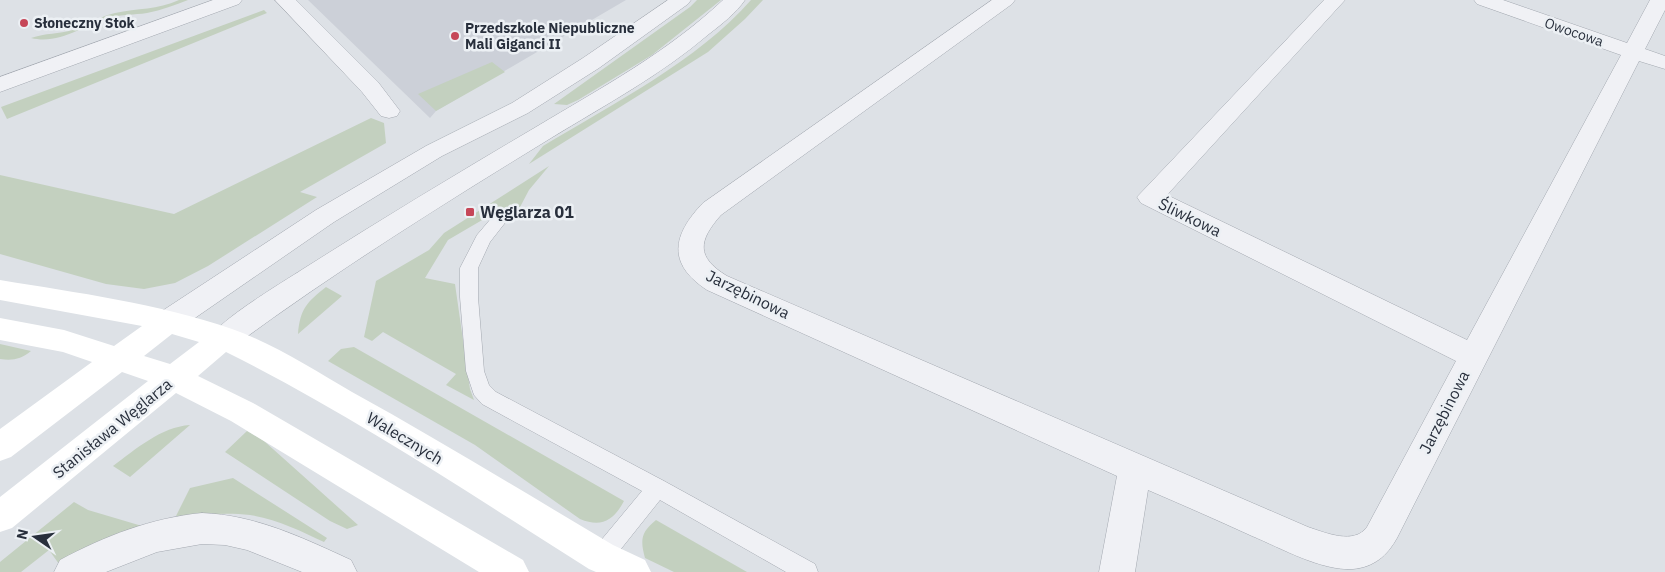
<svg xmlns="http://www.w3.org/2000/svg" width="1665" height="572" font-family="'IBM Plex Sans',sans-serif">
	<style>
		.built { fill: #ccd0d8 }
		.green { fill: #c3d0bf }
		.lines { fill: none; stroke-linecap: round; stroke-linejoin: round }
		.lane-casing { stroke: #a3a8b0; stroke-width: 1 }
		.street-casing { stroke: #a3a8b0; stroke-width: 1 }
		.lane { fill: #f0f1f5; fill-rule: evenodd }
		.street { fill: #f0f1f5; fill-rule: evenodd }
		.secondary { fill: #fff; fill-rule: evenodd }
		.poi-dot { fill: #c64758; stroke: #ecf0f4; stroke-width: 2 }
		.labels { text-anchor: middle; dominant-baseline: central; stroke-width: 5; stroke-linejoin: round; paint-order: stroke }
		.far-poi-label { font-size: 14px; font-weight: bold; fill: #282f3c; stroke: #ecf0f4; text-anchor: start }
		.far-street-label { font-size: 14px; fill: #282f3c; stroke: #ecf0f4 }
		.poi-label { font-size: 16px; font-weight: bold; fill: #282f3c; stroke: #ecf0f4; text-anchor: start }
		.street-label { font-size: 16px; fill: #282f3c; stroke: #ecf0f4 }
	</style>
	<rect width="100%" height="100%" fill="#dde1e6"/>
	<path class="built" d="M308 0H626L436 111 430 118Z"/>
	<path class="green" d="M179 0H188C175 5 162 10 147 13 134 15 122 14 109 18 83 25 60 45 31 38 45 33 59 34 73 30 88 26 100 16 115 13 138 8 157 10 179 0Z
		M697 0H721L652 55 578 100 567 105 554 104 690 7Z
		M751 0H763L745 19 708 52 529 164 543 146C611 105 699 60 751 0Z
		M264 10 267 13 7 119 1 107Z
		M492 62 505 72 436 111 418 94Z
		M371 118 384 123 386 143 300 192 317 197 208 266 175 283 144 289 106 284 0 254V175L174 214Z
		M549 166 529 190 519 209H501L448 240 425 278 455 284 470 389 474 400 446 385 456 374 383 332 372 341 364 337 376 281 429 250 444 233Z
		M326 287 342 296 298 334C300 309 307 302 326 287Z
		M0 344 31 351C21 359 13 361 0 359Z
		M354 347 624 501C614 520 602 528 580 519L475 445 328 361 341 349Z
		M190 425 130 477 113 466C136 449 161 427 190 425Z
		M247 431 264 441 358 525 347 529 330 521 225 452Z
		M233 478 327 538 324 542C301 531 276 519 250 515 226 512 201 515 176 516L190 488Z
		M74 502 88 510 142 526 59 564 49 550 21 572H0V562Z
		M656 520 747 572H674L645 558C640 540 641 532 656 520Z"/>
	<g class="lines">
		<g class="lane-casing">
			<path id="lane" d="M500 213 506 215 508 219 490 242 478 268V297L484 371 489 385 496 392 664 481 815 564 818 572H786L660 500 609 564 601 567 593 564 590 557 593 550 642 491 482 404 474 395 466 371 460 297V268L477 235 494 215Z"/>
		</g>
		<g class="street-casing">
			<path id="street" d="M213 0H242L239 4 0 92V77Z
				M275 0H296L378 82 400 111 397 116 389 118 381 116 362 92Z
				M668 0H691L688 4 599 68 528 113 442 156 334 222 179 329 169 332 159 329 155 321 159 313 316 210 426 146 512 103 583 58Z
				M723 0H745C736 13 722 24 709 34 661 75 605 105 551 138 443 204 336 271 234 346L224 349 214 346 210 338C219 320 283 282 303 269 380 220 458 173 536 127 601 88 668 52 723 0Z
				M992 0H1015L1012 4 721 215C698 241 696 257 727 276L1308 527C1326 533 1354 545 1367 527L1456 361 1141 203 1137 197 1324 0H1345L1167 195 1467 340 1621 55 1477 4 1474 0H1503L1627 43 1650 0H1665V10L1645 49 1665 56V69L1639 61 1397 538C1387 556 1374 567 1353 569 1321 571 1281 548 1252 536 1217 520 1183 505 1148 490L1135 572H1099L1117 476 707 290C667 264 672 235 703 203Z
				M202 513C256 515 303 538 351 560L357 572H302L247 550 225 545 202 544 157 552 106 572H54L60 560C105 536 151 518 202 513Z"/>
		</g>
		<use href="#lane" class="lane"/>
		<use href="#street" class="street"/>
		<path class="secondary" d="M0 280C78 293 157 303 232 329 274 344 314 370 352 392 441 441 527 494 613 545L645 560 651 572H596L589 569C470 494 352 415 226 352L198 376 253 403 523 560 529 572H479L231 421 176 393 12 528 0 532V497L148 381 122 372 11 457 0 461V429L92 362 63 352 0 340V318L64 330 114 346 142 326 0 300ZM172 334 199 342 170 364 144 356Z"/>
	</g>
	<g class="poi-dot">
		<circle cx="24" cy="23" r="5"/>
		<circle cx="455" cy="36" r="5"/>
		<rect x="465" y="207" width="10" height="10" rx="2.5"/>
	</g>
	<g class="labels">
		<g class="far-poi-label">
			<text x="34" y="23">Słoneczny Stok</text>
			<text x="465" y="28">Przedszkole Niepubliczne<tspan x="465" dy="16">Mali Giganci II</tspan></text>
		</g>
		<g class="far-street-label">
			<text transform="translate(1574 32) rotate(19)">Owocowa</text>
		</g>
		<g class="poi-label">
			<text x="480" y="212">Węglarza 01</text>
		</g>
		<g class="street-label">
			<text transform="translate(1190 217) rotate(26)">Śliwkowa</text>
			<text transform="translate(748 294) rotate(26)">Jarzębinowa</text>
			<text transform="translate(1444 412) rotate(-63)">Jarzębinowa</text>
			<text transform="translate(112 428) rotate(-39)">Stanisława Węglarza</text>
			<text transform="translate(405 438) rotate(31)">Walecznych</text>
		</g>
	</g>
	<g transform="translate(35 537) rotate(283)" stroke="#ecf0f4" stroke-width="4" paint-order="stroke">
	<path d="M0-4L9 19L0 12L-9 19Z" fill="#282f3c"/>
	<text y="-8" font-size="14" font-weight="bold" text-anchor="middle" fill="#282f3c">N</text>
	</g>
</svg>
